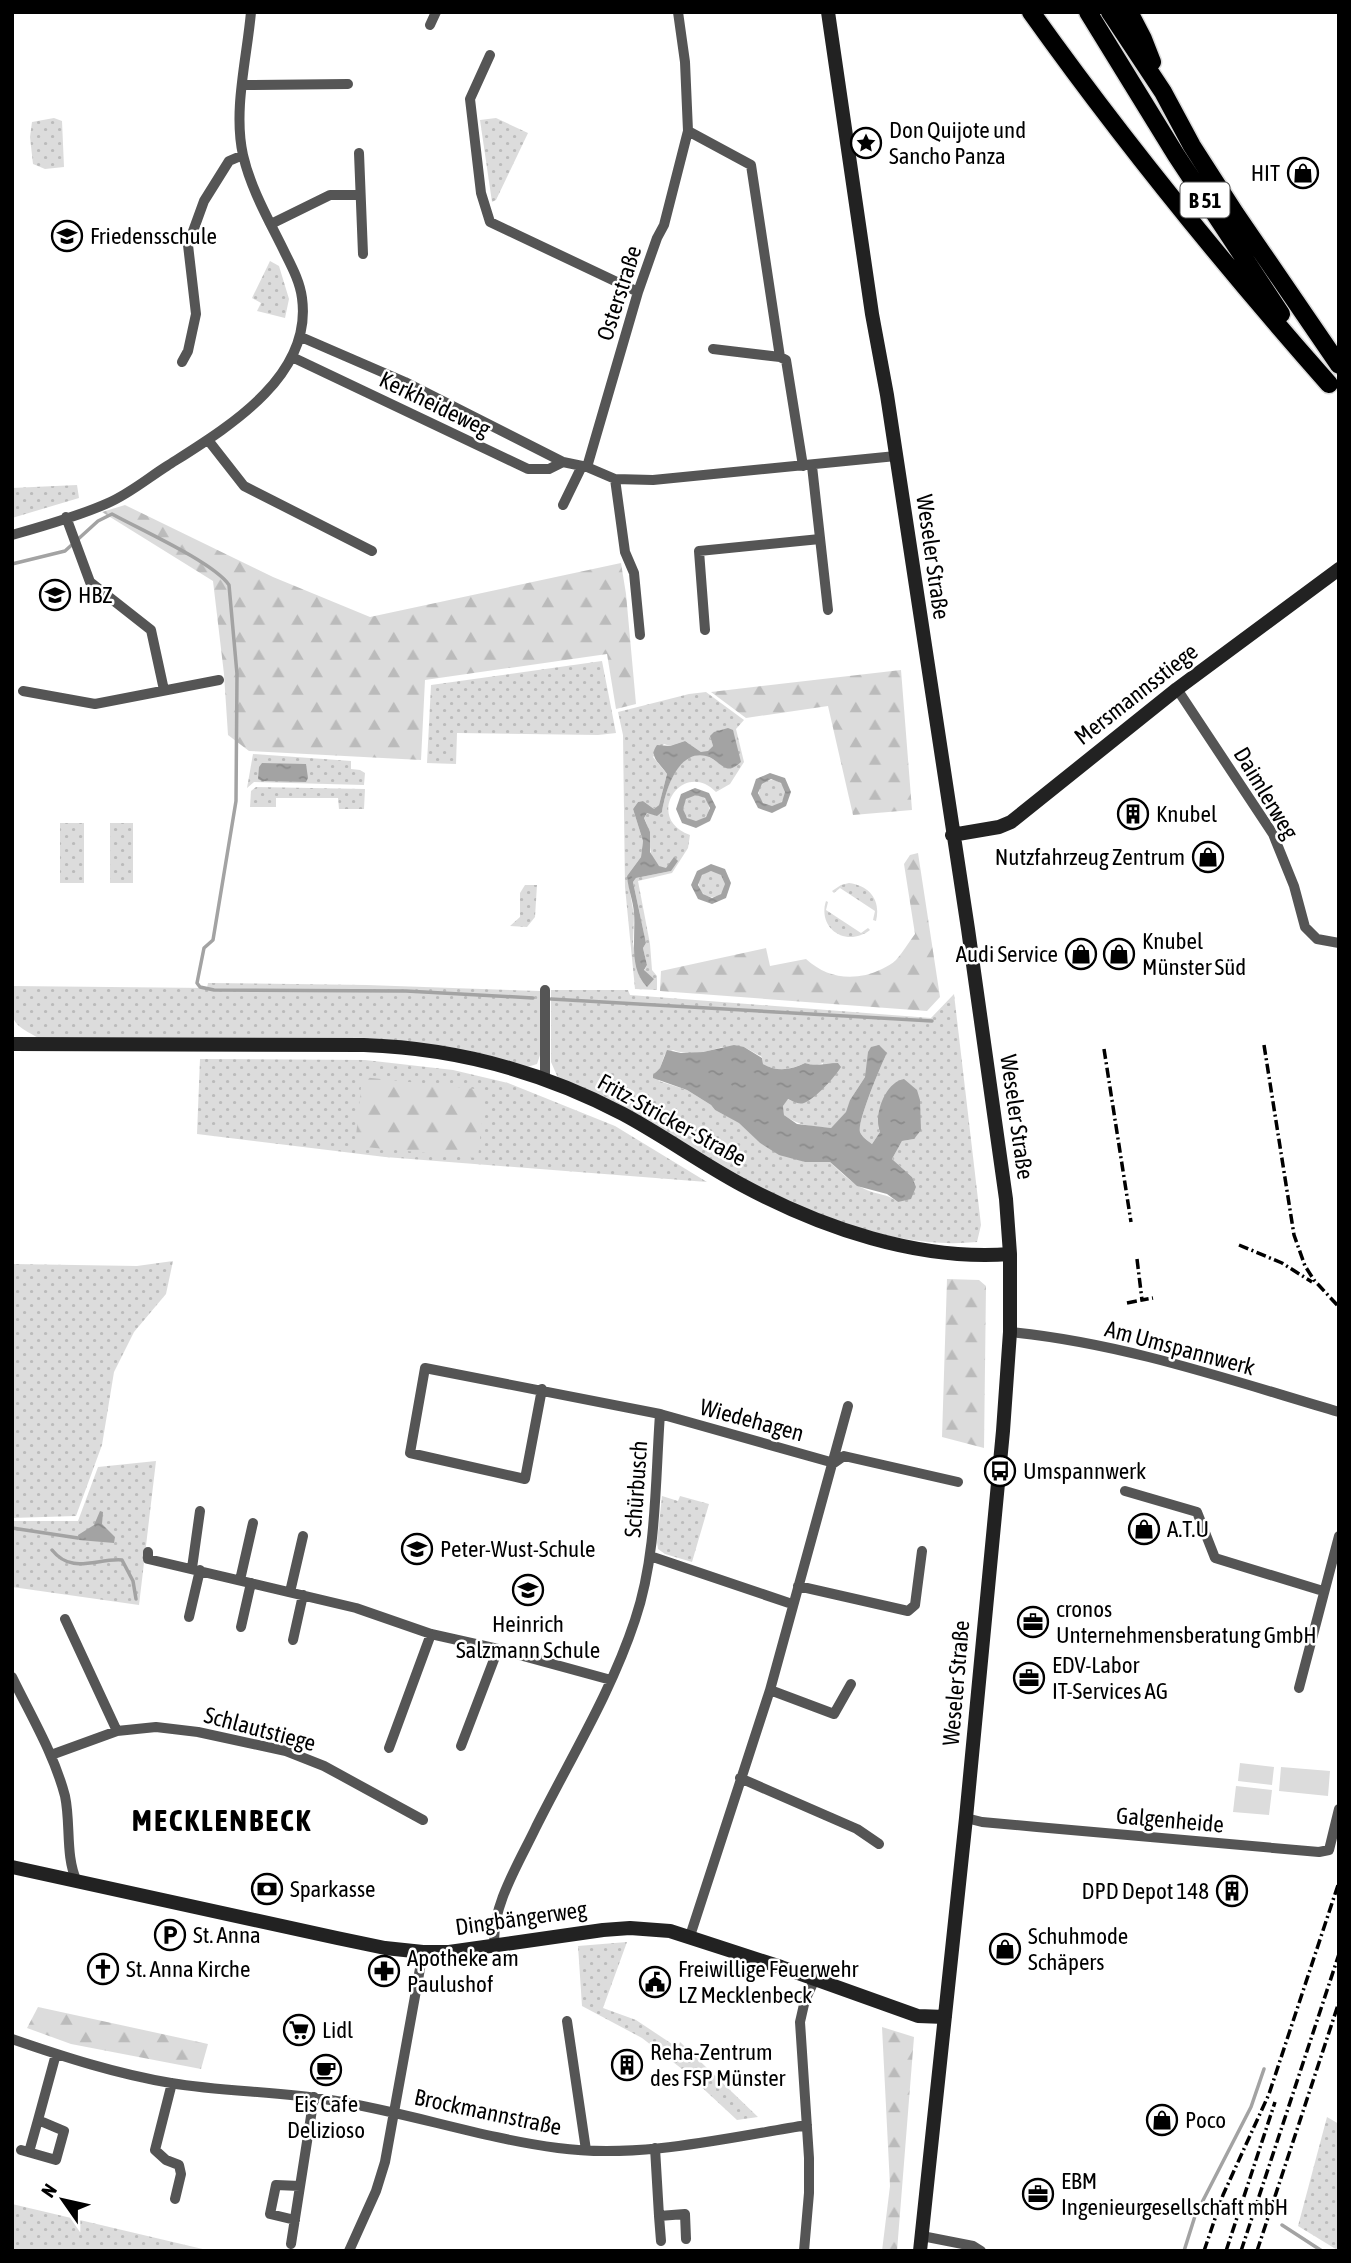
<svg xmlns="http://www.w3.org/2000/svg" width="1351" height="2263" font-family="'Asap Condensed',sans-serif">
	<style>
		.green { fill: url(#green-dots); fill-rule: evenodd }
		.forest { fill: url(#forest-firs) }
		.pitch { fill: #dcdcdc }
		.water { fill: url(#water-ripples); fill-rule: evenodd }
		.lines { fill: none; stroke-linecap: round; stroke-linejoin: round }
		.stream { stroke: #a3a3a3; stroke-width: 3.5 }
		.highway-casing { stroke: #dbdbdb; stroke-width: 21 }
		.street { stroke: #555; stroke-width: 10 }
		.secondary { stroke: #222; stroke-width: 14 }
		.highway { stroke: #000; stroke-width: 18 }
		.rail { stroke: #000; stroke-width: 3.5; stroke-dasharray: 10 3.5 2 3.5; stroke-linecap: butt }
		.labels { text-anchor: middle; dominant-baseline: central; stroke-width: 5; stroke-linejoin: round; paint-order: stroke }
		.shield { fill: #fff; stroke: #4c4c4c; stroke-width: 2 }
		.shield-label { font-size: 21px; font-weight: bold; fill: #000 }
		.poi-label { font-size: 23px; fill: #000; stroke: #fff; text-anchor: start }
		.street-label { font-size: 23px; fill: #000; stroke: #fff }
		.district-label { font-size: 30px; font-weight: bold; letter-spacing: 2px; fill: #000; stroke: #fff }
	</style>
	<defs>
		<pattern id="green-dots" width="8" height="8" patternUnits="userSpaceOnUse" patternTransform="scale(1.75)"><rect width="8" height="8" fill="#dcdcdc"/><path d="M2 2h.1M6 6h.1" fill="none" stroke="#bbb" stroke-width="1.8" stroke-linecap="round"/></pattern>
		<pattern id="forest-firs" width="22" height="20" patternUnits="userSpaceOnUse" patternTransform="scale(1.75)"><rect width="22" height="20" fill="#dcdcdc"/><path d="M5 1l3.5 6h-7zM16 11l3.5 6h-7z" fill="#bbb"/></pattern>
		<pattern id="water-ripples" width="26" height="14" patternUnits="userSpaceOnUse" patternTransform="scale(1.75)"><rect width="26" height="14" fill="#a3a3a3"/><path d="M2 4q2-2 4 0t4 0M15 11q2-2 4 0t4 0" fill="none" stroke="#8b8b8b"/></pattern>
	</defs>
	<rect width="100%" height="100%" fill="#fff"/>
	<path class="green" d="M54 118 62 121 64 167 45 169 33 164 30 137 32 122Z
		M496 118 528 133 496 200 492 202 480 120Z
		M270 261 279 266 289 299 285 318 257 311 261 303 252 298Z
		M77 485 79 498 12 518V488Z
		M602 661 616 733 598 735 457 733 456 764 427 763 431 685Z
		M706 692 744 720 736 729 744 762 730 784 716 792C682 758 643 819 690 835L688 848 672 873 638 881 650 944 652 970 657 976V990L635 989 625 887 623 735 618 712 689 694ZM710 736 727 768C721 765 714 759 707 756 678 747 665 791 662 812L647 813 644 818C653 832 645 858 660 867 664 868 668 869 671 871L636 878 633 882 646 943 643 948 647 965 640 979 633 943 634 915 627 876 641 857 643 841 633 809 638 802 643 801 654 809 659 805 667 774 653 757 664 744 670 746 685 741 701 752H708L713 746Z
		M253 754 351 761V769L360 770 365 773 364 785 254 782 247 788Z
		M759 793a13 13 0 1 1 26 0a13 13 0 1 1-26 0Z
		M256 787 365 789 364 809H339L338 798H276V807H250L251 791Z
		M683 808a13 13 0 1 1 26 0a13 13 0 1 1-26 0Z
		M60 823H84V883H60Z
		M110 823H133V883H110Z
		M699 884a13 13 0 1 1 26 0a13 13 0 1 1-26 0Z
		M849 883C870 886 881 900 876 921L873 920 875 911 840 888 834 893 832 891 841 885Z
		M525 885H537L535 917 527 927 510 926 520 917V893Z
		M826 901 828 902 826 910 861 933 868 928 870 930C847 948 817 929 826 901Z
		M208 983 367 985 540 991V1055L537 1064 524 1068 455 1048 400 1041 39 1038C7 1022 12 1019 12 986L207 988Z
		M551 990H628L630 995 931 1018 954 994 981 1225 977 1242C873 1252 768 1194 680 1145 640 1123 599 1100 558 1078L551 1062ZM722 1047H744L762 1057 763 1064C776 1072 791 1070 805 1063L814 1066 823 1063V1088C807 1098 807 1108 787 1099L783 1106 784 1115C798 1126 814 1127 831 1128L847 1112 850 1100 865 1077 887 1053C881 1065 857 1122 860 1132 862 1137 868 1141 872 1144L880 1132 878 1127 883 1102 914 1139 902 1141 892 1159 912 1177 898 1202C889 1195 882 1195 872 1192 856 1187 842 1174 830 1162H805L760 1143 739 1122 715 1110 711 1105 687 1090 659 1081 656 1072 660 1068 665 1054 673 1050C688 1056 707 1052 722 1047Z
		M200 1059 365 1060 453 1070 508 1083 615 1126 707 1182 385 1157 197 1134Z
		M173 1261 166 1294 134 1332 114 1372 102 1445 76 1516 12 1518V1264L137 1266Z
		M156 1461 139 1605 12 1587V1521H78L98 1467Z
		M662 1496 678 1501 680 1496 709 1504 692 1562 665 1554 658 1549 657 1542Z
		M627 1942 603 2008 636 2020 678 2048 680 2042 758 2117 737 2120 682 2069 642 2038 582 2006 578 1946Z
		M1327 2117 1339 2124V2251L1298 2226Z
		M12 2204 211 2251H12Z"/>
	<path class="forest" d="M125 505 273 577 370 617 621 563 626 594 636 704 616 709 607 654 425 680 421 760 249 751 228 735 224 674 213 581 102 512Z
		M901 670 912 810 853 815 828 706 746 718 711 692Z
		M918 853 940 997 927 1011 660 991 661 971 766 948 770 966 806 959C828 979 855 982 882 969 887 966 892 964 896 960 903 952 909 942 915 934L904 864 910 855Z
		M362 1077 485 1090 478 1158 355 1146Z
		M947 1279 979 1280 986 1286 984 1448 942 1437Z
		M38 2007 208 2044 201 2069 71 2044 27 2028Z
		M882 2027 914 2037 897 2251H882L890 2186Z"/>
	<path class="pitch" d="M1240 1763 1274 1767 1272 1785 1238 1781Z
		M1281 1767 1330 1771 1328 1796 1279 1791Z
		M1236 1786 1272 1790 1269 1815 1233 1812Z"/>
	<path class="water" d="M728 728 733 730 741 762C736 766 732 770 726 768 719 765 714 758 706 756 678 749 665 791 662 812L657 816 647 813 644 818 650 832V852L659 866 666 868 674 857 678 861 671 871 636 878 633 882 646 943 643 948 647 965 644 970 654 979 647 987C628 968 636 937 634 913 633 900 628 889 627 876L641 857 643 841 633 809 638 802 643 801 654 809 659 805 667 774C660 763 648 757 657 745L670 746 685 741 701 752 708 751 713 746 710 736 714 732Z
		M262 763 306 764 308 778 306 782 262 781 258 779 259 767Z
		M770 773 785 778 791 792 786 806 772 813 758 808 751 794 756 779ZM771 779 781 783 785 792 782 802 772 806 763 803 758 793 762 784Z
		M695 788 709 793 716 807 710 821 696 828 682 823 676 809 681 794ZM696 795 705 798 710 808 706 817 696 821 687 818 683 809 686 799Z
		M711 864 725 869 731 883 726 898 712 904 698 899 691 885 697 871ZM711 871 721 875 725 884 721 894 712 898 703 894 698 885 702 875Z
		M734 1045 744 1047 762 1058 763 1064C776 1072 792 1070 805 1063 816 1067 826 1063 838 1063L841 1067C835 1077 815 1099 804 1103 798 1105 793 1101 788 1099L783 1106 784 1115 797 1124 831 1128 846 1112 850 1100 865 1077 868 1052 871 1047 879 1045 887 1053C881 1065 857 1122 860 1132 862 1137 868 1141 872 1144L880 1132C873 1116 885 1082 904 1079L917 1090 920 1100 921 1130 914 1139 902 1141 892 1159 912 1177 916 1187 911 1199 898 1202 887 1194 857 1186 830 1162H805L779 1155 760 1143 739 1123 715 1110 711 1105 687 1090 653 1078V1075L660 1068 667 1050 681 1053 703 1052Z
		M100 1511 103 1512 102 1524 115 1537 114 1543 79 1540 78 1535 94 1525Z"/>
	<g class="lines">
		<path class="stream" d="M12 564 65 551 98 521 112 514C139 529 213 562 229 585L237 674 236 801 213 940 204 948 197 983 200 987 214 990 406 991 533 998
			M551 999 932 1021
			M12 1528 78 1538
			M52 1550C72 1575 96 1558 122 1560L133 1581 136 1599
			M1282 2225 1322 2251
			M1184 2251 1195 2216 1251 2107 1264 2069"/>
		<g class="highway-casing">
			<path id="highway" d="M1031 12C1123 141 1224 265 1329 384
				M1088 12 1176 155 1281 314
				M1110 12 1163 92 1192 146 1235 213 1339 365
				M1129 12 1143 39 1152 62"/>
		</g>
		<path class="street" d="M430 25 436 12
			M490 55 470 99 481 193 490 222 638 292
			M243 85 348 84
			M688 131 751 165 780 357 786 360 803 466
			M359 153 363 254
			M271 224 330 195H360
			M301 337 405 382 563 462 587 467 615 479 653 480 896 456
			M713 349 780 357
			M292 357 528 469H549L563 462
			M182 362 188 351 196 314 188 245 204 201 229 161 243 155
			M208 440 244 486 372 551
			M812 466 828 610
			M587 467 638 292 657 238 664 225 688 131 685 62 678 12
			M615 479 625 552 634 573 640 635
			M563 505 582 466
			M66 517 90 582 151 630 164 690
			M12 535C44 526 79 516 108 503 129 494 148 478 167 466 225 429 313 378 302 298 300 282 292 267 285 253 270 222 251 190 243 155 233 110 247 58 251 12
			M705 630 699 551 820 539
			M1177 689 1273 834 1294 886 1305 927 1317 939 1339 943
			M23 691 95 704 219 680
			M545 1080V990
			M1010 1332C1123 1343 1230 1380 1339 1412
			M660 1414 834 1463 844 1456 958 1482
			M1125 1491 1197 1512 1215 1558 1323 1591
			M148 1552V1559L356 1608 431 1634 498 1649 611 1680
			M650 1556 792 1604
			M192 1568 200 1511
			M240 1580 253 1523
			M798 1586 908 1611 915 1605 922 1551
			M290 1592 303 1536
			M189 1617 200 1570
			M65 1619 117 1731
			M241 1627 251 1583
			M293 1640 303 1595
			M12 1677C31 1716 54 1754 65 1796 71 1824 65 1856 77 1882
			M1299 1688 1339 1536
			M770 1690 834 1714 851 1684
			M461 1746 498 1649
			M389 1748 431 1634
			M51 1755 117 1731 156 1727 198 1732 286 1751 324 1766 423 1820
			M740 1778 857 1829 879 1844
			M966 1818 982 1822 1037 1827 1319 1852 1329 1850 1339 1809
			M690 1936 770 1690 848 1406
			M495 1946C489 1910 521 1859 536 1827 570 1759 611 1693 635 1620 657 1555 655 1483 660 1414L425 1368 410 1453 525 1479 542 1389
			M567 2021 586 2150
			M12 2039C64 2057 117 2074 171 2083 223 2092 277 2091 330 2100 407 2112 481 2138 558 2148 640 2159 726 2138 807 2125
			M172 2083 155 2150 166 2160 179 2165 181 2174 175 2199
			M655 2148 659 2216 685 2214 686 2239
			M21 2150 56 2160 64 2131 38 2120 56 2054
			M29 2152 38 2120
			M659 2216 661 2241
			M295 2220 270 2214 276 2185 300 2186
			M922 2236 973 2246 981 2251
			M291 2244 314 2097
			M349 2251 376 2191 385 2162 423 1952
			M804 2251 809 2193V2158L800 2022 805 2000 815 1979"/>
		<path class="secondary" d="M828 12 872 314 887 395 968 929 1006 1199 1010 1254V1332L1003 1431 966 1818 920 2251
			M952 835 999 827 1011 822 1177 689 1339 569
			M12 1044 364 1045C454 1048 543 1072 623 1114 664 1136 701 1163 742 1185 822 1228 918 1261 1010 1254
			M12 1867 337 1938 385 1948 423 1952H449L603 1930 630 1928 670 1931 781 1967 918 2016 945 2017"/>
		<use href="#highway" class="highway"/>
		<path class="rail" d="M1264 1045 1294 1235 1305 1266 1314 1280 1339 1307
			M1104 1049 1131 1222
			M1239 1245 1282 1263 1312 1282
			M1137 1259 1142 1300 1153 1298
			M1127 1303 1142 1300
			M1204 2251 1223 2195 1269 2094 1339 1882
			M1226 2251 1275 2102
			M1241 2251 1339 1954
			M1257 2251 1339 2002"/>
	</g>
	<defs>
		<g id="sight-ring" transform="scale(1.575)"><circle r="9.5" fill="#fff" stroke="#000" stroke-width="1.5"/><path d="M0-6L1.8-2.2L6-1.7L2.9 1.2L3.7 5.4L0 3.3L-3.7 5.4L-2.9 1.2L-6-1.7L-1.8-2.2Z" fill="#000"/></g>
		<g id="shop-ring" transform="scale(1.575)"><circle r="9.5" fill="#fff" stroke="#000" stroke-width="1.5"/><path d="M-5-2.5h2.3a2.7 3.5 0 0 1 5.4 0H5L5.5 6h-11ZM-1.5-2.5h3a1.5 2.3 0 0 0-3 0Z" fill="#000"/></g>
		<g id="school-ring" transform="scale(1.575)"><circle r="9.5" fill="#fff" stroke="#000" stroke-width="1.5"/><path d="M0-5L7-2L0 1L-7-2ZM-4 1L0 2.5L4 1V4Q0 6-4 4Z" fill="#000"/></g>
		<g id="building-ring" transform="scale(1.575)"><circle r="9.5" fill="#fff" stroke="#000" stroke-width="1.5"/><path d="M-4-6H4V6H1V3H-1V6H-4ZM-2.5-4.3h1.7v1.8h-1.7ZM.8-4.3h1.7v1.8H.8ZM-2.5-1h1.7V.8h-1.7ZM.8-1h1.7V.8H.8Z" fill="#000"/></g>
		<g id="bus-ring" transform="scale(1.575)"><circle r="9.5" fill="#fff" stroke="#000" stroke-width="1.5"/><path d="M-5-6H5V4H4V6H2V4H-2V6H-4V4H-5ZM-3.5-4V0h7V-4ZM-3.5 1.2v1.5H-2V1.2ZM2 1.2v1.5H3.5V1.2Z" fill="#000"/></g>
		<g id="office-ring" transform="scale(1.575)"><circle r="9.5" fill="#fff" stroke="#000" stroke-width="1.5"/><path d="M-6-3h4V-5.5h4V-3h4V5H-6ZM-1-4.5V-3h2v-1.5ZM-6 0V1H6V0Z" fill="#000"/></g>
		<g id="bank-ring" transform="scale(1.575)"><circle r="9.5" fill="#fff" stroke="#000" stroke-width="1.5"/><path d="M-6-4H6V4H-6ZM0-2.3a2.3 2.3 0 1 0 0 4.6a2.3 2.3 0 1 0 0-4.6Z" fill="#000"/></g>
		<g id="parking-ring" transform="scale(1.575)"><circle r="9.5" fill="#fff" stroke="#000" stroke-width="1.5"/><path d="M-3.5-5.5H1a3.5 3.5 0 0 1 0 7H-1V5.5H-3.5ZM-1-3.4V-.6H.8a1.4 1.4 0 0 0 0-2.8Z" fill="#000"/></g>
		<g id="church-ring" transform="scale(1.575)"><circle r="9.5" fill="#fff" stroke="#000" stroke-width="1.5"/><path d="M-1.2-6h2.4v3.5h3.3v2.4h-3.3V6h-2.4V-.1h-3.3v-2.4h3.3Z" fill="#000"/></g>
		<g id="pharmacy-ring" transform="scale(1.575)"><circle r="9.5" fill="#fff" stroke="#000" stroke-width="1.5"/><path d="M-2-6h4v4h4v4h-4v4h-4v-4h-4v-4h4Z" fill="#000"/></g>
		<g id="civic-ring" transform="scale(1.575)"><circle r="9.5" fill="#fff" stroke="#000" stroke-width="1.5"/><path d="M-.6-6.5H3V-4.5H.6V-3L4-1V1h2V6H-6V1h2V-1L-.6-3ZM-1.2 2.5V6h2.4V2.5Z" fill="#000"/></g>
		<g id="supermarket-ring" transform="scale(1.575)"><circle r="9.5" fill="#fff" stroke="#000" stroke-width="1.5"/><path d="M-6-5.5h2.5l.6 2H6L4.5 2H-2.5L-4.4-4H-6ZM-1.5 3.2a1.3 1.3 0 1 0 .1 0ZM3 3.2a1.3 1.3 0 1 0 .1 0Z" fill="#000"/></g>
		<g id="cafe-ring" transform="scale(1.575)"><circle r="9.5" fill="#fff" stroke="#000" stroke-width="1.5"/><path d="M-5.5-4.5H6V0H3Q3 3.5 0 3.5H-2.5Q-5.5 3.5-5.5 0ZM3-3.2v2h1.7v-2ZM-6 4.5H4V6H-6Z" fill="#000"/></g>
	</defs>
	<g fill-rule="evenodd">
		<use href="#sight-ring" x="866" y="143"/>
		<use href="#shop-ring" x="1303" y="173"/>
		<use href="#school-ring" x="67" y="236"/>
		<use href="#school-ring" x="55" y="595"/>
		<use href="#building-ring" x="1133" y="814"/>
		<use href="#shop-ring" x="1208" y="857"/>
		<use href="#shop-ring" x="1081" y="954"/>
		<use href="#shop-ring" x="1119" y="954"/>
		<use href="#bus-ring" x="1000" y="1471"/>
		<use href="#shop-ring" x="1144" y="1529"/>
		<use href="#school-ring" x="417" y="1549"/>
		<use href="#school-ring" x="528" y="1590"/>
		<use href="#office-ring" x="1033" y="1622"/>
		<use href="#office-ring" x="1029" y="1678"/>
		<use href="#bank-ring" x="267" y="1889"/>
		<use href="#building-ring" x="1232" y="1891"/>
		<use href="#parking-ring" x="170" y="1935"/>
		<use href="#shop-ring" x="1005" y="1949"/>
		<use href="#church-ring" x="103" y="1969"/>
		<use href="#pharmacy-ring" x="384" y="1971"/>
		<use href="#civic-ring" x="655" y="1982"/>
		<use href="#supermarket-ring" x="299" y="2030"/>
		<use href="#building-ring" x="627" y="2065"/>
		<use href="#cafe-ring" x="326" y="2070"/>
		<use href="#shop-ring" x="1162" y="2120"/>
		<use href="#office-ring" x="1038" y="2194"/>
	</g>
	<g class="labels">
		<rect class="shield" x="1180.5" y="182.5" width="49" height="35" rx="5"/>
		<g class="shield-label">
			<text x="1205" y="200">B 51</text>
		</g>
		<g class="poi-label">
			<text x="889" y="130">Don Quijote und<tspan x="889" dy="26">Sancho Panza</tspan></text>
			<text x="1280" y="173" text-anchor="end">HIT</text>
			<text x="90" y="236">Friedensschule</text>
			<text x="78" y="595">HBZ</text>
			<text x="1156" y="814">Knubel</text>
			<text x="1185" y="857" text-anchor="end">Nutzfahrzeug Zentrum</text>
			<text x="1142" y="941">Knubel<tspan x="1142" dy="26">Münster Süd</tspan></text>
			<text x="1058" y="954" text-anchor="end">Audi Service</text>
			<text x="1023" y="1471">Umspannwerk</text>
			<text x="1167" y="1529">A.T.U</text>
			<text x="440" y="1549">Peter-Wust-Schule</text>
			<text x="1056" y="1609">cronos<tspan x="1056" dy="26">Unternehmensberatung GmbH</tspan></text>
			<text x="528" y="1624" text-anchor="middle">Heinrich<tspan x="528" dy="26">Salzmann Schule</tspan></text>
			<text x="1052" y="1665">EDV-Labor<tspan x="1052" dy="26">IT-Services AG</tspan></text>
			<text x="290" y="1889">Sparkasse</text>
			<text x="1209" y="1891" text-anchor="end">DPD Depot 148</text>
			<text x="193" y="1935">St. Anna</text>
			<text x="1028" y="1936">Schuhmode<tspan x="1028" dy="26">Schäpers</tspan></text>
			<text x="407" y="1958">Apotheke am<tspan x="407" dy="26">Paulushof</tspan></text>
			<text x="126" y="1969">St. Anna Kirche</text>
			<text x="678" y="1969">Freiwillige Feuerwehr<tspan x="678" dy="26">LZ Mecklenbeck</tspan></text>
			<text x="322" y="2030">Lidl</text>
			<text x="650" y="2052">Reha-Zentrum<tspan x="650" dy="26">des FSP Münster</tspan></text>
			<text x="326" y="2104" text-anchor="middle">Eis Cafe<tspan x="326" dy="26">Delizioso</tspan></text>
			<text x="1185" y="2120">Poco</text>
			<text x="1061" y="2181">EBM<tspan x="1061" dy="26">Ingenieurgesellschaft mbH</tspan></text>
		</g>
		<g class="street-label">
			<text transform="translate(619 293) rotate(-72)">Osterstraße</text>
			<text transform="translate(435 404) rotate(26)">Kerkheideweg</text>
			<text transform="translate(933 557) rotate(82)">Weseler Straße</text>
			<text transform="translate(1136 694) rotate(-38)">Mersmannsstiege</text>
			<text transform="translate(1266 793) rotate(59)">Daimlerweg</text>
			<text transform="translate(1017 1117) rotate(82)">Weseler Straße</text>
			<text transform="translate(672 1120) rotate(29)">Fritz-Stricker-Straße</text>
			<text transform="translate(1180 1348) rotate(15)">Am Umspannwerk</text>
			<text transform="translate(752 1420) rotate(15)">Wiedehagen</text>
			<text transform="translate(636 1489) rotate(-86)">Schürbusch</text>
			<text transform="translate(956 1683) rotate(-85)">Weseler Straße</text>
			<text transform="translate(260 1729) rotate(15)">Schlautstiege</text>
			<text transform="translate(1170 1820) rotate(5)">Galgenheide</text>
			<text transform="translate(521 1918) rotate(-8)">Dingbängerweg</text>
			<text transform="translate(488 2112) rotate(12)">Brockmannstraße</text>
		</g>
		<g class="district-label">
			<text x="222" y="1820">MECKLENBECK</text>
		</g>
	</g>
	<rect width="1351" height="2263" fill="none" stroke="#000000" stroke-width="28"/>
	<g transform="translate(63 2200) rotate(304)" stroke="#ffffff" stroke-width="5" paint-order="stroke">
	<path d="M0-5L12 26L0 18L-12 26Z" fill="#000000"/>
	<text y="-10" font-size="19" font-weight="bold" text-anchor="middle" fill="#000000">N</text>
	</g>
</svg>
